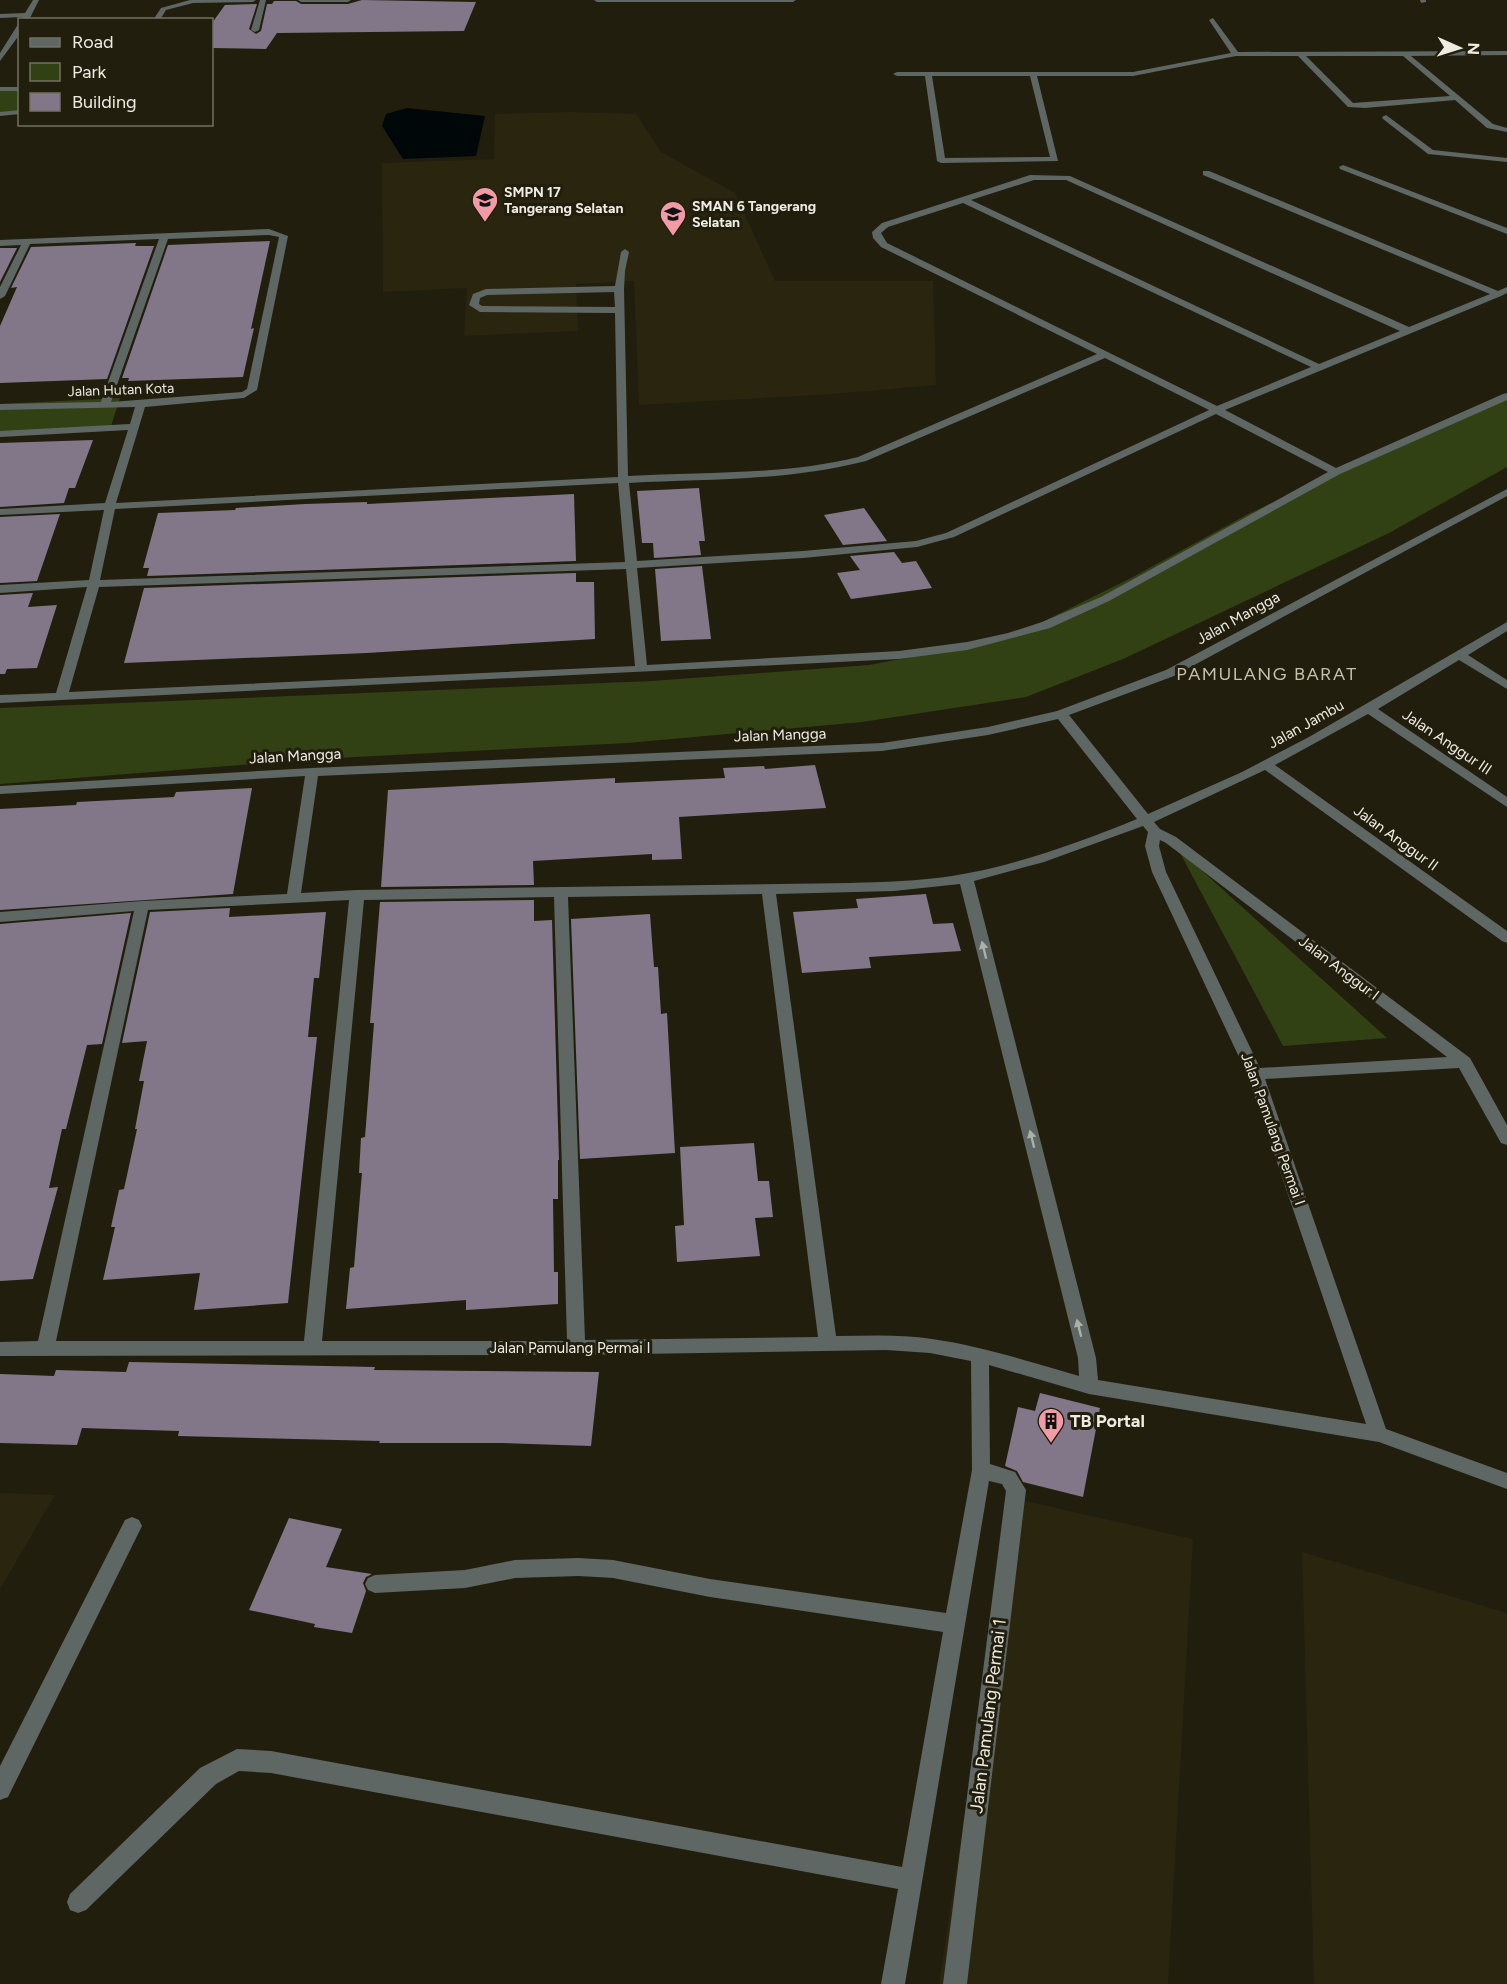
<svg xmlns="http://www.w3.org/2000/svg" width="1507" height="1984" font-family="Figtree,sans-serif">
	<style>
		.built { fill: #2a250e }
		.green { fill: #324113 }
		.water { fill: #000709 }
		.building { fill: #817788 }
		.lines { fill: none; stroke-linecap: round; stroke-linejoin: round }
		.minor { fill: #5e6763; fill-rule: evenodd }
		.oneway { fill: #adb0a9 }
		.labels { text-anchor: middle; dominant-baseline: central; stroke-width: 6; stroke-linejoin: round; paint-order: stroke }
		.far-poi-label { font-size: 14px; font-weight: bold; fill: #eeece2; stroke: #211e0e; text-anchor: start }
		.far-street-label { font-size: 14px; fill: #eeece2; stroke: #211e0e }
		.street-label { font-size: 15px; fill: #eeece2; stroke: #211e0e }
		.quarter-label { font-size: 18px; letter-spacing: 1.5px; fill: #c5c1ad; stroke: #211e0e }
		.near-poi-label { font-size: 18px; font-weight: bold; fill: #eeece2; stroke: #211e0e; text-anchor: start }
		.near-street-label { font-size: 18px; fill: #eeece2; stroke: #211e0e }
	</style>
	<rect width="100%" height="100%" fill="#211e0e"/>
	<path class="built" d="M572 112 636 114 661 152 735 193 775 281H933L936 385 833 394 639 405 634 281 576 284 578 331 464 336 467 288 383 292 382 163 494 159 495 114Z
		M0 1493 55 1495 0 1589Z
		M1012 1498 1193 1539 1168 1984H939Z
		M1302 1552 1507 1613V1984H1314Z"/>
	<path class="green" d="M0 89H19V111L0 114Z
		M1507 396V467L1389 533 1123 659 1026 697 862 722 627 743 316 759 0 784V708L652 681 869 665 1008 639 1131 578 1250 513Z
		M120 398 111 426 0 432V404Z
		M1178 849 1387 1038 1283 1046Z"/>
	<path class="water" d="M407 108 485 116 476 156 403 159 382 126 386 114Z"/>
	<path class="building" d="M362 0 476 2 464 31 277 33 266 49 212 48V23L225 5 257 4 249 29 256 34 261 31 267 4H272L274 1H296L301 4H348Z
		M270 241 251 329 254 328 243 377 128 381 129 378H122L168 245Z
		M136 243 135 246H154L107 379 0 383V326L17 287 11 288 31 247Z
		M0 248H17L0 282Z
		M93 440 75 488H69L64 503 0 507V443Z
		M699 488 705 541H699L701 555 654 558 653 543H642L637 491Z
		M574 494 576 561 147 576 149 568H143L158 513 235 510 236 508 305 504 367 502V504Z
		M864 508 887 541 843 545 824 515Z
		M60 514 37 581 0 583V517Z
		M894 552 902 563 916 561 932 588 851 599 837 573 860 570 850 556Z
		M702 566 711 639 661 641 655 569Z
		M576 573V582H594L595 639 367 653 124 663 144 588Z
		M33 593 28 607 57 605 37 668 7 669 5 674H0V595Z
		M815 765 826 808 679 817 682 859 652 860V854L533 861 534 885 381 887 388 790 615 778V783L725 778 723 768 764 766 765 769Z
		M252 788 233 894 0 910V809L76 805 77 802 174 797 176 792Z
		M926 894 933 924 953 923 961 951 869 957 871 968 802 973 793 912 858 908 856 899Z
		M534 900V921L552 920 559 1160H558V1199H553L554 1272H558V1304L466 1310V1300L346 1309 350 1268 354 1267 362 1173H359L361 1138 365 1137 374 1023H370L380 902Z
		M230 908 229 917 326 912 319 978H314L308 1037H317L288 1303 194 1310 200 1273 103 1280 115 1227H111L119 1190 124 1189 137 1129H135L144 1081H139L147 1041 122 1043 150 912Z
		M131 913 102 1044 87 1045 66 1129H62L49 1188 58 1187 33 1279 0 1281V924Z
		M650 914 654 967H658L661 1014 667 1013 675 1153 580 1159 571 919Z
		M754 1143 758 1181H769L773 1217 755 1218 760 1256 677 1262 675 1226 684 1225 680 1147Z
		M129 1362 375 1367 374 1370 599 1372 591 1446 502 1443H379L380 1441 178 1436 179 1431 82 1428 77 1445 0 1443V1374L54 1376 56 1370 126 1372Z
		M1040 1393 1100 1408 1083 1497 1023 1482 1017 1471 1005 1466 1018 1407 1035 1411Z
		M289 1518 342 1529 326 1567 372 1574 366 1577 363 1583 366 1591 352 1633 314 1627 315 1624 249 1610Z"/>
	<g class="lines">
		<path class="minor" d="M33 0H39L29 20H22L23 17 0 18V14L25 13Z
			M190 0H256L253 2 193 3 166 10 160 20H153L161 8Z
			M260 0H266L259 30 255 32 251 30Z
			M298 0H351L348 2H301Z
			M594 0H796L793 2H597Z
			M1420 0H1426V2L1421 3Z
			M1213 18 1238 52 1507 51V55L1411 56 1493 124 1507 128V132L1487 128 1455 100 1365 108 1348 107 1298 56H1236L1133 76H1037L1058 161 941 163 937 161 925 76H897L893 74 897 72H1133L1231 53 1209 20ZM1306 56H1403L1450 96 1353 103ZM932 76H1030L1050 157 945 158Z
			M17 26H20V34L0 61V53Z
			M0 87H20V91H0Z
			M20 110V114L0 116V112Z
			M1386 115 1433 150 1507 158V162L1428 154 1383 119 1382 117Z
			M1343 165 1507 228V234L1340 169 1339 167Z
			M1203 171H1209L1498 291 1507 287V293L1501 296 1225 410 1336 468 1503 394 1507 393V400L1340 474 1109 601 1050 628 967 650 899 659 0 703V695L56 693 87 587 0 593V585L89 580 104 510 0 515V509L105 503 128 430 0 437V431L130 424 135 407 0 410V404L101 402 159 239 30 244 5 296 0 299V287L21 245 0 246V240L269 229 288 236 257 390 244 398 145 407 116 503 618 477 615 313 480 312 469 305 473 294 486 289 615 286 621 252 625 249 629 252 625 271 624 289 628 476C703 472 786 475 858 457L1097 354 881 247 873 238 872 232 882 223 1030 175 1070 176 1409 327 1490 294 1203 175ZM1034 180H1066L1400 331 1319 364 971 200ZM963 203 1311 367 1217 406 887 243 881 233 888 227ZM269 235 279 237 247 389 242 392 111 402 168 239ZM614 292 615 307 482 306 479 304 480 298 487 295ZM1105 358 1209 410 946 533 916 541 803 551 637 561 629 483C707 479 789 481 866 461ZM1216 414 1328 472 1101 597 1042 622 1008 633 967 642 899 651 647 665 637 568 803 558 917 547 954 537ZM618 483 625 562 100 580 115 509ZM626 569 635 666 69 692 99 587Z
			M1507 489V496L1174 676 1069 715 1148 814 1242 772 1309 737 1507 622V631L1468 655 1507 680V689L1459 660 1378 709 1507 797V807L1368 714 1275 765 1507 931V943L1502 941 1265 770 1154 822 1160 829 1176 837 1470 1058 1507 1125V1145L1501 1143 1459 1068 1265 1079 1386 1429 1507 1473V1489L1379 1442 1089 1394 989 1365 990 1464 1015 1472 1026 1490 967 1984H943L1006 1491 1002 1484 989 1481 905 1984H881L898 1889 271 1773 239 1771 216 1784 86 1910 78 1913 70 1910 67 1902 70 1894 200 1768 237 1749 271 1751 902 1867 943 1632 710 1597 613 1578 579 1576 515 1578 465 1588 375 1593 368 1590 365 1584 368 1578 375 1575 465 1570 515 1560 579 1558 613 1560 710 1579 946 1613 972 1470 971 1361 930 1353 886 1350 576 1355 0 1356V1342L38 1341 134 911 0 922V912L142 901 287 894 305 776 0 794V786L312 768 882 743 988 727 1057 711 1166 670ZM1058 719 1137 819C1078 843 1015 866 952 876 918 881 884 882 850 883L357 890 301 893 318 776 882 751 988 735ZM1143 826 1148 832 1145 846 1152 872 1247 1074 1366 1424 1098 1380 1096 1358 974 881 1044 862ZM1160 840 1166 843 1447 1057 1260 1068 1166 872 1159 846ZM960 884 1078 1358 1079 1376C1030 1362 982 1346 932 1339 900 1334 868 1336 836 1336L776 894 894 891ZM762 894 818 1337 585 1340 568 897ZM554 897 567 1341H322L364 900ZM349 900 304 1341H56L148 910Z
			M132 1517 139 1520 142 1526 139 1532 8 1797 0 1800V1766L125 1520Z"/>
	</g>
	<defs><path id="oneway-solid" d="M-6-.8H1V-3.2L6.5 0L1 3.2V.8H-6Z" transform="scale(1.5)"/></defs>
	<g class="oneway">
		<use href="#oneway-solid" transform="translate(984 950) rotate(-104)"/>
		<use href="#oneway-solid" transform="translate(1032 1139) rotate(-104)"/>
		<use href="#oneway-solid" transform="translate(1079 1328) rotate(-104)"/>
	</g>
	<defs>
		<g id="school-pin" transform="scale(1.35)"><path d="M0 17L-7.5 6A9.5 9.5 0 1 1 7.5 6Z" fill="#f39aa7" stroke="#211e0e"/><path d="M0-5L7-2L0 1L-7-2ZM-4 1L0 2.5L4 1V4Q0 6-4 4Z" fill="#111"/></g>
		<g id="building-pin" transform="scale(1.35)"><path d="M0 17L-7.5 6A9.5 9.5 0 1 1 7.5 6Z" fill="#f39aa7" stroke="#211e0e"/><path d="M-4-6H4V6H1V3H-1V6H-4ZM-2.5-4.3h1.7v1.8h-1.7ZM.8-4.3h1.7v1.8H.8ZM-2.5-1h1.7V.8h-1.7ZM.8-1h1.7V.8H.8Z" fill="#111"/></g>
	</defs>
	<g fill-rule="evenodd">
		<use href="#school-pin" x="485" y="200"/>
		<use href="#school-pin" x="673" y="214"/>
		<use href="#building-pin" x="1051" y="1421"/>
	</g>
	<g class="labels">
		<g class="far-poi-label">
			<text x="504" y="192">SMPN 17<tspan x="504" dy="16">Tangerang Selatan</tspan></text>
			<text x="692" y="206">SMAN 6 Tangerang<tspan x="692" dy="16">Selatan</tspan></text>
		</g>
		<g class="far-street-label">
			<text transform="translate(121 390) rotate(-2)">Jalan Hutan Kota</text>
		</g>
		<g class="street-label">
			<text transform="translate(1238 618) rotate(-29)">Jalan Mangga</text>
			<text transform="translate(1306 724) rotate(-29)">Jalan Jambu</text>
			<text transform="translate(780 735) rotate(-2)">Jalan Mangga</text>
			<text transform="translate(1447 742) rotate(34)">Jalan Anggur III</text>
			<text transform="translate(295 756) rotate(-3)">Jalan Mangga</text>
			<text transform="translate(1396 838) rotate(36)">Jalan Anggur II</text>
			<text transform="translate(1339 968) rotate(37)">Jalan Anggur I</text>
			<text transform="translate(1273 1129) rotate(70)">Jalan Pamulang Permai I</text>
			<text x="570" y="1348">Jalan Pamulang Permai I</text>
		</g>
		<g class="quarter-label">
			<text x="1267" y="674">PAMULANG BARAT</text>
		</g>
		<g class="near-poi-label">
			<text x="1070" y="1421">TB Portal</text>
		</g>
		<g class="near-street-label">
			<text transform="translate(988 1716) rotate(-83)">Jalan Pamulang Permai 1</text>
		</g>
	</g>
	<rect x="18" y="18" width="195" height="108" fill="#211e0e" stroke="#737063" stroke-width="1.5"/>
	<rect x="30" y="38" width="30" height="9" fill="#5e6763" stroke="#737063" stroke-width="1.5"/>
	<text x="72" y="48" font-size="18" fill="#eeece2">Road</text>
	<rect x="30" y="63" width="30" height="18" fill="#324113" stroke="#737063" stroke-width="1.5"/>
	<text x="72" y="78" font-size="18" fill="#eeece2">Park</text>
	<rect x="30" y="93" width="30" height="18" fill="#817788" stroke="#737063" stroke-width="1.5"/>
	<text x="72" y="108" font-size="18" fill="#eeece2">Building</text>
	<g transform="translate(1459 48) rotate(93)" stroke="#211e0e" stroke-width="4.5" paint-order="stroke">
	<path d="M0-4.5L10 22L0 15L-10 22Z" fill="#eeece2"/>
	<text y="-9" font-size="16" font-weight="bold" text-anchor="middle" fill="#eeece2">N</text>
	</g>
</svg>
